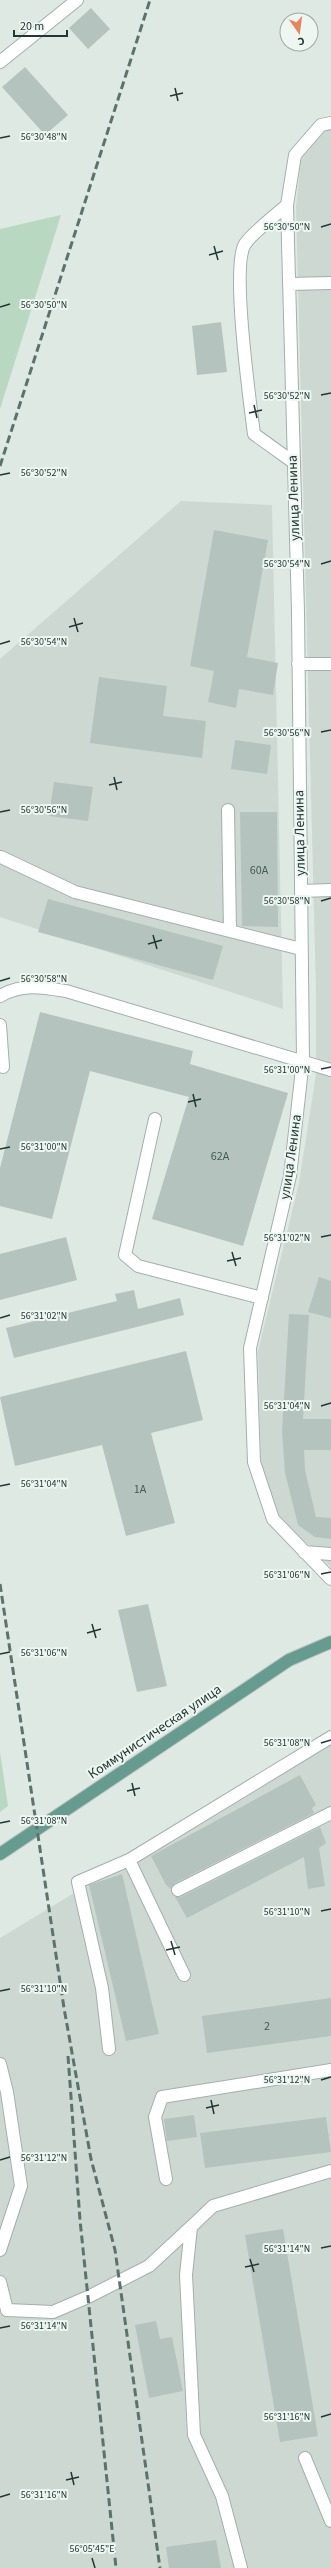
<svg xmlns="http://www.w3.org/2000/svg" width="331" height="2568" font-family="'Source Sans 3',sans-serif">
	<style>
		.built { fill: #cdd8d3 }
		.green { fill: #b9d8c2 }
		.building { fill: #b4c3bd }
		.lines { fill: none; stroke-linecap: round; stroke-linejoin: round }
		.minor-casing { stroke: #a2b0ab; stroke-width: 14 }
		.major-casing { stroke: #bcc3c2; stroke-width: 14 }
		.minor { stroke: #fff; stroke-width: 12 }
		.major { stroke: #669b8f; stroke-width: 12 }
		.rail { stroke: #5b736d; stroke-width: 3; stroke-dasharray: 8 4; stroke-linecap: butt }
		.ticks { fill: none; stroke: #213732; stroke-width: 1.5 }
		.labels { text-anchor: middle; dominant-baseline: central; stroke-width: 4; stroke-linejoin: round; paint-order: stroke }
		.number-label { font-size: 12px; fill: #465a55 }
		.street-label { font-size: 14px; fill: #213732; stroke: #eef6f2 }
		.ticks-label { font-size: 10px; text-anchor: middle; fill: #213732; stroke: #eef6f2; stroke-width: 4; stroke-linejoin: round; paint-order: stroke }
	</style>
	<rect width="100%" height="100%" fill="#dee9e4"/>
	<path class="built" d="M331 129V1567L279 1516 261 1463 258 1351 299 1183 316 1074V991L296 207 301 159 325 130Z
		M181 501 272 505 283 1009 0 917V659Z
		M331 1737V2568H0V1938Z"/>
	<path class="green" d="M61 215 0 409V229Z
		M0 1752 8 1806 0 1812Z"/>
	<path class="building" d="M91 8 110 29 88 49 69 28Z
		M25 67 68 115 45 135 2 87Z
		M221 322 227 372 197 375 192 326Z
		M214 530 268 540 247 657 278 663 273 695 239 689 236 708 208 702 214 671 190 666Z
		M99 677 167 686 163 716 206 721 202 758 90 743Z
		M235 740 271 745 267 774 231 769Z
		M54 782 93 787 88 821 49 816Z
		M240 812H277L278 927 242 926Z
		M48 899 223 946 213 980 38 932Z
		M40 1012 193 1051 190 1064 288 1093 243 1246 152 1219 189 1097 90 1071 52 1219 0 1206V1168Z
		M66 1237 77 1280 0 1300V1254Z
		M319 1277 331 1281V1318L308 1312Z
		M134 1290 138 1309 180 1298 184 1315 14 1358 6 1328 117 1301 115 1294Z
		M289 1314 309 1315 303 1419H331V1450H304L305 1470 316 1517 331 1518V1539L315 1537 298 1525 285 1473 282 1432Z
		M186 1351 203 1420 151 1433 175 1523 126 1536 102 1445 15 1466 0 1397Z
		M148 1604 167 1686 137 1692 118 1610Z
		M300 1775 316 1805 312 1808 314 1813 175 1883 171 1889 166 1885 151 1856Z
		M320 1827 326 1843 319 1848 325 1886 308 1889 304 1857 187 1918 175 1897H181Z
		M122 1874 159 2034 126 2041 89 1885Z
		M331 1998V2036L207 2053 202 2016Z
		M194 2115 197 2137 167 2141 164 2119Z
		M326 2117 331 2152 205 2168 200 2133Z
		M283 2229 318 2436 280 2442 245 2235Z
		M156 2321 160 2339 172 2337 183 2391 149 2398 135 2325Z
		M216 2540 221 2568H169L166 2547Z"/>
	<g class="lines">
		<g class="minor-casing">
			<path id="minor" d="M0 62 77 0
				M331 123 321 125 295 155 287 205 298 612 303 1060 290 1176 250 1348 254 1462 273 1519 331 1579
				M287 205C276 215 252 233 245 244 231 265 250 403 254 434L293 462
				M289 284 331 283
				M298 664H331
				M228 810 230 931
				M1 857 75 892 301 949
				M301 891 331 890
				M0 996C22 983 42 987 66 991L331 1070
				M0 1025 3 1067
				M155 1119 125 1255 138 1266 262 1298
				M304 1552 331 1554
				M129 1860 184 1975
				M178 1890 331 1813
				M109 2049 102 1988 78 1882 129 1860 331 1737
				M0 2064 7 2092 21 2186 0 2250
				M166 2179 155 2117 162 2097 331 2070
				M0 2282 7 2310 53 2312 88 2297 149 2266 191 2227
				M305 2458 331 2521
				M241 2568 222 2496 194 2435 186 2275 191 2227 213 2206 331 2171"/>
		</g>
		<g class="major-casing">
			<path id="major" d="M0 1854 289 1660 331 1642"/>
		</g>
		<use href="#minor" class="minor"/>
		<use href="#major" class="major"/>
		<path class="rail" d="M0 466 150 0
			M0 1584 64 2008 91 2159 115 2250 160 2568
			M68 2056 80 2220 116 2568"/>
	</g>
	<path class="ticks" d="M175 88 178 101M170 96 183 93M0 138 10 136M321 227 331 224M214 246 218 260M209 255 223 251M0 307 10 304M321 395 331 393M254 405 257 418M249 413 262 410M0 475 10 473M321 564 331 561M74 618 78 632M69 627 83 623M0 644 10 641M321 732 331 730M114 777 117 790M109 785 122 782M0 812 10 810M321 901 331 898M153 935 157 949M148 944 162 940M0 981 10 978M321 1069 331 1067M193 1094 196 1107M188 1102 201 1099M0 1149 10 1147M321 1237 331 1235M232 1252 236 1266M227 1261 241 1258M0 1318 10 1315M321 1406 331 1403M0 1486 10 1484M321 1574 331 1572M92 1624 96 1638M87 1633 101 1629M0 1654 10 1652M321 1743 331 1740M132 1783 135 1796M127 1791 140 1788M0 1823 10 1821M321 1911 331 1909M171 1941 175 1955M166 1950 180 1947M0 1991 10 1989M321 2080 331 2077M211 2100 214 2114M206 2108 219 2105M0 2160 10 2157M321 2248 331 2246M250 2259 254 2272M245 2267 259 2264M0 2328 10 2326M321 2417 331 2414M71 2472 74 2485M66 2480 79 2477M0 2497 10 2494M92 2558 95 2568"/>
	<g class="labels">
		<g class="number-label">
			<text x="259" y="870">60А</text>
			<text x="220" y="1156">62А</text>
			<text x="140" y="1489">1А</text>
			<text x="267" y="2026">2</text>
		</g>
		<g class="street-label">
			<text transform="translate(294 498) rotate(-92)">улица Ленина</text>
			<text transform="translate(300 833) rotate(-91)">улица Ленина</text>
			<text transform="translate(291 1157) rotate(-82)">улица Ленина</text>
			<text transform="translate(155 1732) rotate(-34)">Коммунистическая улица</text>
		</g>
	</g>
	<g class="ticks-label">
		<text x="44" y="140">56°30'48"N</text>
		<text x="287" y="230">56°30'50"N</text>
		<text x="44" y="308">56°30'50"N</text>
		<text x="287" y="399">56°30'52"N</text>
		<text x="44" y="476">56°30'52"N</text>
		<text x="287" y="567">56°30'54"N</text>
		<text x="44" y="645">56°30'54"N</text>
		<text x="287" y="736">56°30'56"N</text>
		<text x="44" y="813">56°30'56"N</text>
		<text x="287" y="904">56°30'58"N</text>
		<text x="44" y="982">56°30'58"N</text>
		<text x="287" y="1073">56°31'00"N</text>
		<text x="44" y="1150">56°31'00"N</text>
		<text x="287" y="1241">56°31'02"N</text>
		<text x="44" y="1319">56°31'02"N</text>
		<text x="287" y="1409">56°31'04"N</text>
		<text x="44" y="1487">56°31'04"N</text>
		<text x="287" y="1578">56°31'06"N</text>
		<text x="44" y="1656">56°31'06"N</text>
		<text x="287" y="1746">56°31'08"N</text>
		<text x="44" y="1824">56°31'08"N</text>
		<text x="287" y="1915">56°31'10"N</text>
		<text x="44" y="1992">56°31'10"N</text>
		<text x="287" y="2083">56°31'12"N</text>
		<text x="44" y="2161">56°31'12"N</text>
		<text x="287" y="2252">56°31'14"N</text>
		<text x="44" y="2329">56°31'14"N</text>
		<text x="287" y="2420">56°31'16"N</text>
		<text x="44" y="2498">56°31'16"N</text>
		<text x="92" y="2552">56°05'45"E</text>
	</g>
	<g transform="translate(299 32) rotate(166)"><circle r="19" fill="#eef6f2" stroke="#9caaa5"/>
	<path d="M0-3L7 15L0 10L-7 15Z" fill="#e7855e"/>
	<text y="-6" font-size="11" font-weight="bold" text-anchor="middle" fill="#213732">С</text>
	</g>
	<path d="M14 30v6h53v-6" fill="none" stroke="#213732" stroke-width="2"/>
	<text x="20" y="30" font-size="12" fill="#213732" stroke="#eef6f2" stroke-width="3" paint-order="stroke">20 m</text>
</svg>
